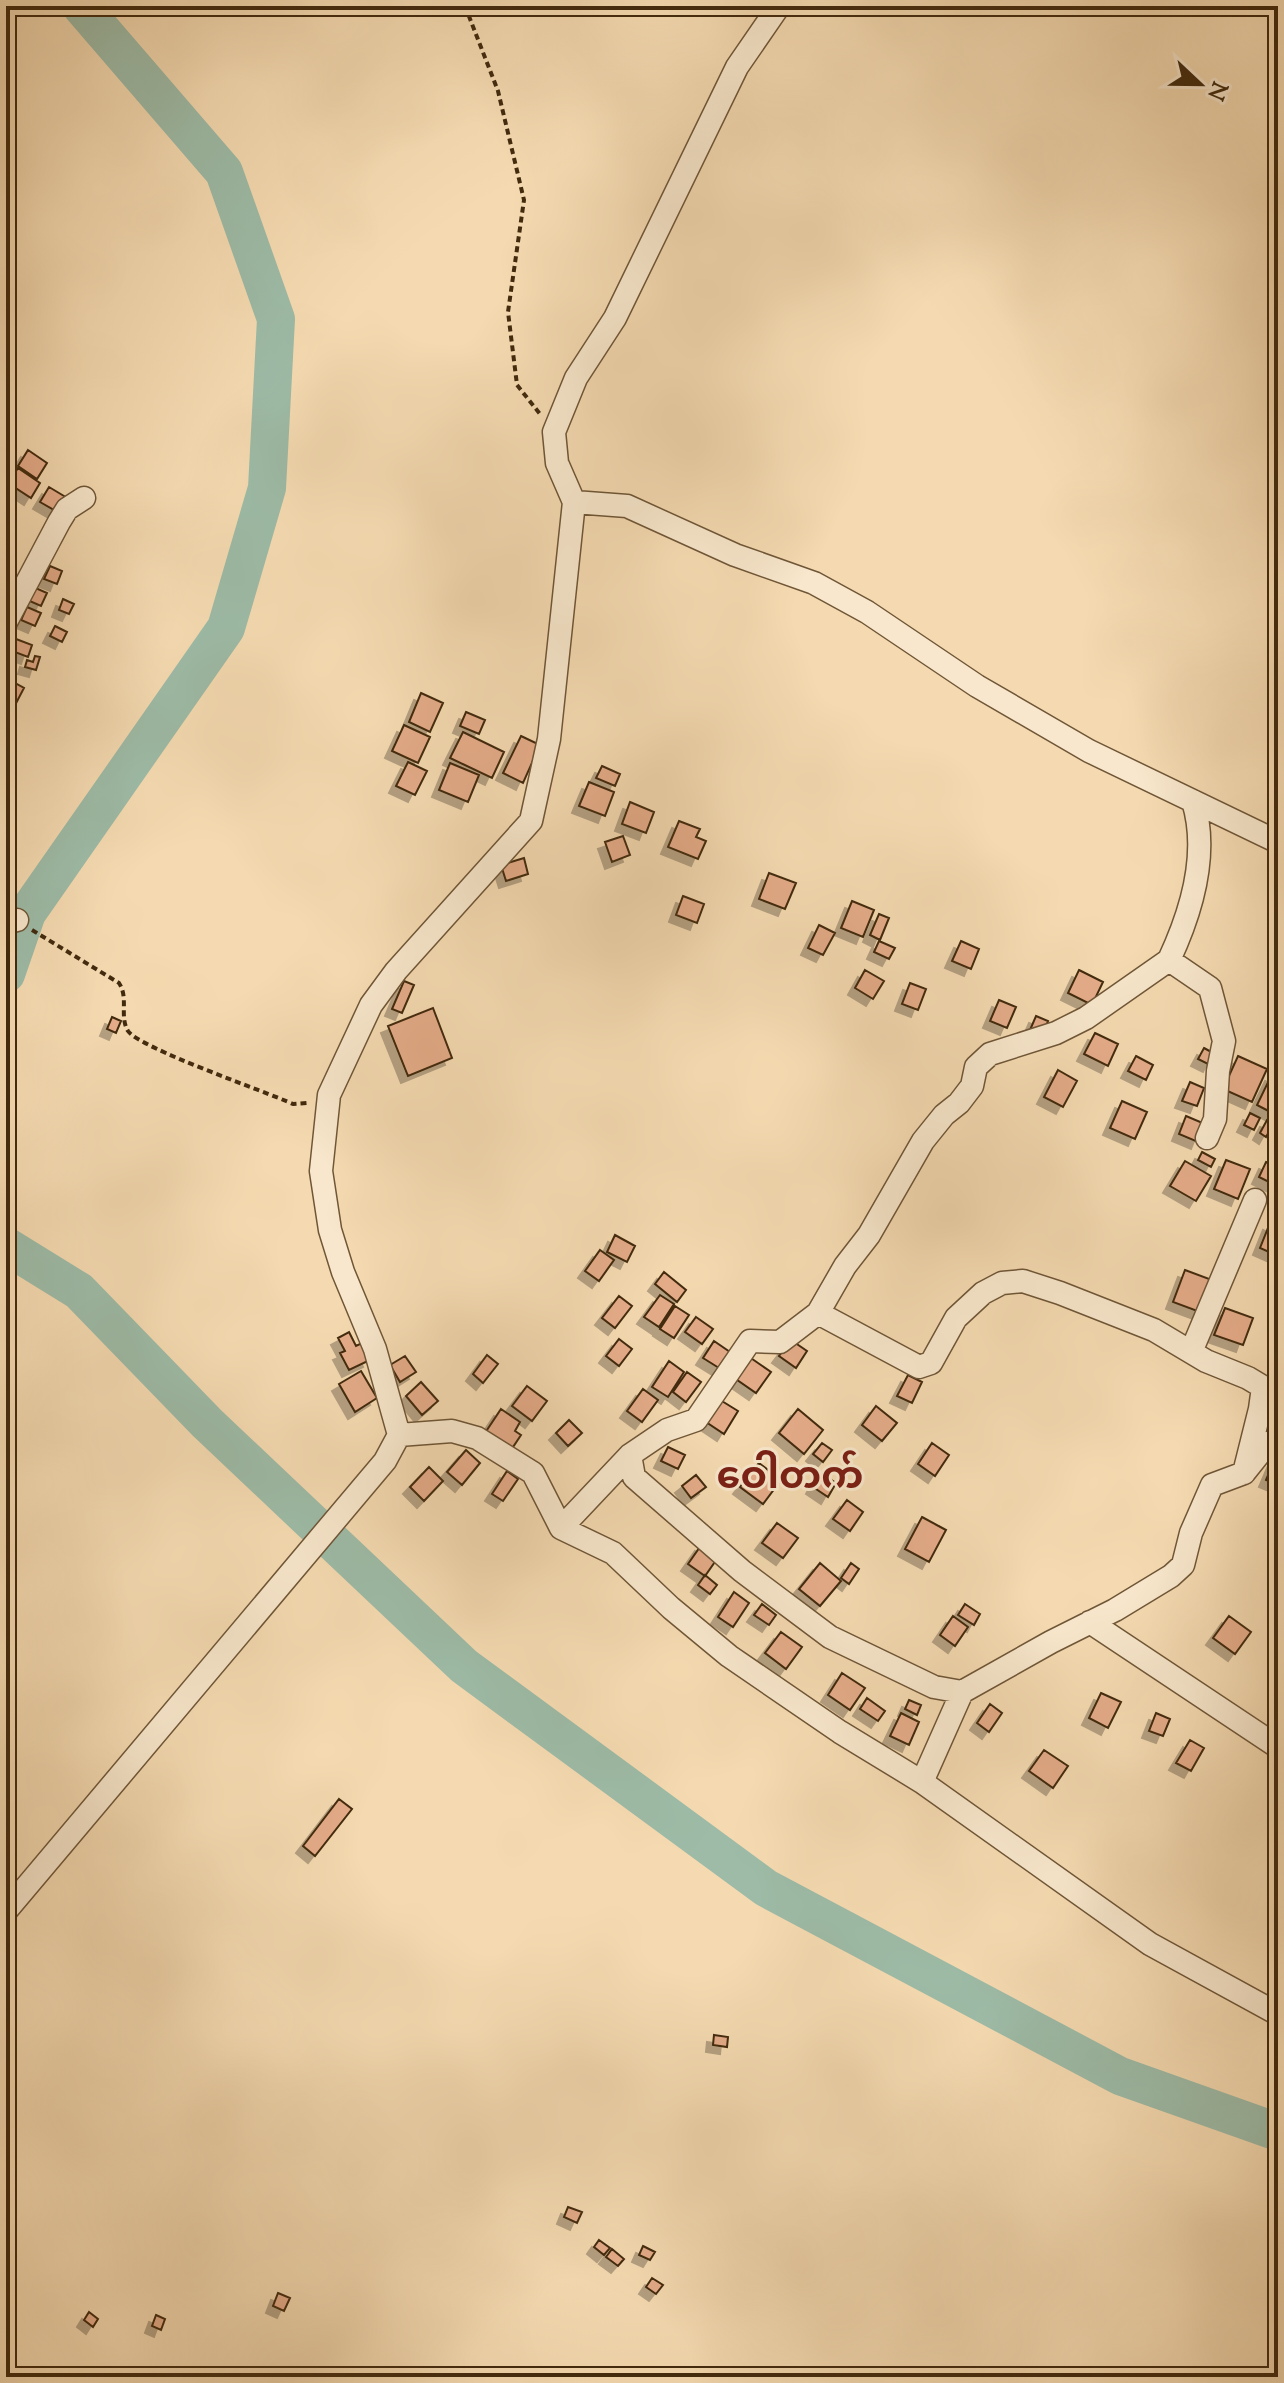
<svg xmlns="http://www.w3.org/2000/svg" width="1284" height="2383" font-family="'Sorts Mill Goudy','Noto Sans Myanmar',serif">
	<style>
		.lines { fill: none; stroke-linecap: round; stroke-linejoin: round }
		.river { stroke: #9dbba7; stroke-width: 38 }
		.building { fill: #e5ac89; stroke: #422a0e; stroke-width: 2; filter: url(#shadow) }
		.street-casing { stroke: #6f5637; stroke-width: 25 }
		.path { stroke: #422a0e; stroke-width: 4; stroke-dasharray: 6 4; stroke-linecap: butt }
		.street { stroke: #f8e7cc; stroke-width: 22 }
		.labels { text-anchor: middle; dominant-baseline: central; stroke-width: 6; stroke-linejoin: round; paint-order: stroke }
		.quarter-label { font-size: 38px; font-weight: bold; fill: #7a1f14; stroke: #f8e7cc }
	</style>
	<defs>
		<filter id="shadow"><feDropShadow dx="-7" dy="7" stdDeviation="0" flood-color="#0004"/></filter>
	</defs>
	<rect width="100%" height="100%" fill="#f5dab1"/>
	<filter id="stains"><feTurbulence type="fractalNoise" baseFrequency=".0025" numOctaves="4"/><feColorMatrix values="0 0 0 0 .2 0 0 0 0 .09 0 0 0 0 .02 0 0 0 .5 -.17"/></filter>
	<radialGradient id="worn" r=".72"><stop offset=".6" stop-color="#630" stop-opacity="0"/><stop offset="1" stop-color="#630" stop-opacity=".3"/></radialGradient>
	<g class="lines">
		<path class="river" d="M6 974 27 913 226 628 267 488 276 319 224 172 81 6
			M6 1246 79 1291 207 1423 464 1666 766 1888 1120 2076 1278 2132"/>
	</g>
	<path class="building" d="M28 450 47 463 37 479 18 466Z
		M18 468 40 483 31 498 8 483Z
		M49 487 69 499 61 514 40 502Z
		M50 566 62 571 57 584 44 579Z
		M31 586 47 593 41 606 25 599Z
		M63 599 74 604 69 614 59 610Z
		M27 607 41 613 35 626 21 620Z
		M55 626 67 632 62 642 50 636Z
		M16 639 32 645 28 657 12 651Z
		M35 656 40 657 36 670 25 667 27 660 33 662Z
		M6 678 24 688 13 709 6 705Z
		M421 693 443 703 430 732 409 722Z
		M466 712 485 720 479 734 460 726Z
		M404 725 430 737 418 763 392 751Z
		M463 732 504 752 492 778 450 758Z
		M521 736 540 745 523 783 503 773Z
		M408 762 427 771 415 795 396 786Z
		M450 763 479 775 468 802 439 790Z
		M602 766 620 774 615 786 596 778Z
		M589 782 614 792 605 816 579 806Z
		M630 802 654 812 646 833 622 824Z
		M679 821 700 829 696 837 706 841 698 859 668 847Z
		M623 836 630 855 612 862 605 842Z
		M524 858 528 874 506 881 501 865Z
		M769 873 796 883 785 909 759 899Z
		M683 896 704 904 697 923 676 915Z
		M852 901 874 910 863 937 841 928Z
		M879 914 889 918 880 940 870 935Z
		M819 925 835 933 823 955 808 948Z
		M879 941 895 948 889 959 874 952Z
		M961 941 979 949 971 969 952 961Z
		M865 970 884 981 873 999 855 988Z
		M1079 970 1103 982 1092 1005 1068 993Z
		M404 981 414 985 402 1013 392 1009Z
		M910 983 926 989 918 1010 902 1004Z
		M999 1000 1016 1007 1007 1028 990 1021Z
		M433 1008 452 1058 408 1076 388 1026Z
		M1036 1016 1048 1021 1043 1035 1030 1030Z
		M112 1017 121 1021 116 1033 107 1029Z
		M1095 1033 1118 1044 1108 1066 1084 1054Z
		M1204 1048 1215 1054 1210 1065 1198 1059Z
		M1136 1056 1153 1065 1146 1080 1128 1071Z
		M1238 1056 1267 1069 1252 1102 1223 1089Z
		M1058 1070 1077 1081 1063 1107 1044 1097Z
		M1272 1074 1278 1077V1116L1257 1105Z
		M1190 1082 1204 1088 1197 1106 1182 1101Z
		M1122 1101 1147 1112 1135 1139 1110 1128Z
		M1250 1113 1260 1118 1254 1130 1244 1125Z
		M1186 1116 1205 1124 1198 1142 1179 1134Z
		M1267 1120 1274 1123 1266 1137 1260 1133Z
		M1202 1152 1215 1159 1211 1167 1198 1160Z
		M1226 1160 1250 1169 1238 1199 1214 1189Z
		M1185 1161 1211 1176 1196 1201 1170 1186Z
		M1266 1162 1278 1168 1277 1186 1259 1177Z
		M1270 1223 1278 1227V1256L1260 1248Z
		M615 1235 635 1246 627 1262 607 1252Z
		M600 1250 614 1260 599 1281 585 1271Z
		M1185 1270 1212 1280 1200 1312 1173 1302Z
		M664 1272 686 1290 677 1302 655 1284Z
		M660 1295 674 1304 659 1327 644 1317Z
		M619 1296 632 1306 615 1328 602 1318Z
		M675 1306 689 1315 674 1338 660 1329Z
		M1225 1308 1253 1318 1243 1345 1214 1335Z
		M696 1317 713 1329 702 1344 685 1332Z
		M349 1332 356 1346 362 1343 370 1360 349 1370 340 1353 345 1351 338 1338Z
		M619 1339 632 1349 619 1366 606 1356Z
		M791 1340 807 1351 796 1368 779 1356Z
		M714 1341 730 1352 719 1368 703 1358Z
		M745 1354 771 1372 756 1393 730 1375Z
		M487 1355 498 1364 483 1383 473 1374Z
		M405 1356 416 1372 400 1382 390 1365Z
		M669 1361 684 1372 668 1397 652 1387Z
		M361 1371 377 1398 355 1412 339 1384Z
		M687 1372 701 1382 686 1402 673 1392Z
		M908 1375 922 1382 912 1403 897 1396Z
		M421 1382 438 1401 422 1415 406 1396Z
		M527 1386 547 1401 532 1421 512 1406Z
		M643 1389 658 1400 642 1422 627 1411Z
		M717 1398 738 1411 724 1434 703 1420Z
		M876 1406 897 1423 882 1441 862 1425Z
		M501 1409 520 1422 515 1431 521 1435 511 1450 485 1433Z
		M798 1409 823 1430 804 1454 779 1433Z
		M569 1420 582 1433 568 1446 556 1433Z
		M822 1443 832 1450 823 1462 813 1454Z
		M932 1443 949 1455 935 1476 918 1464Z
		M668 1447 685 1455 678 1469 661 1461Z
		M466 1450 480 1463 462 1485 447 1472Z
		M1278 1452V1485L1266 1480Z
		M759 1463 781 1480 763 1504 740 1487Z
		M429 1467 443 1481 424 1501 410 1487Z
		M507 1471 518 1479 503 1501 492 1494Z
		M821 1473 836 1483 828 1497 813 1487Z
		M696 1475 706 1487 691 1498 682 1486Z
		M847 1500 863 1512 850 1531 833 1519Z
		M922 1517 946 1530 929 1562 905 1549Z
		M777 1523 798 1538 783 1558 762 1543Z
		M702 1544 719 1556 705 1576 688 1564Z
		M820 1563 841 1581 820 1606 799 1589Z
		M851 1563 859 1569 849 1584 841 1578Z
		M705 1575 717 1585 710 1594 698 1585Z
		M734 1592 749 1603 733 1627 718 1617Z
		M762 1604 776 1615 769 1625 754 1615Z
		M965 1604 980 1614 974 1625 958 1615Z
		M953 1616 968 1627 955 1646 940 1635Z
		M1229 1616 1251 1632 1235 1654 1213 1638Z
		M781 1632 802 1647 786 1669 765 1653Z
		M842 1673 865 1688 850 1710 828 1695Z
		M1101 1693 1121 1702 1108 1728 1089 1718Z
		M867 1698 885 1711 878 1721 860 1709Z
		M909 1700 921 1705 917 1715 905 1709Z
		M990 1704 1002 1713 989 1732 977 1723Z
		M901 1713 919 1722 909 1745 890 1736Z
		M1156 1713 1170 1719 1163 1736 1149 1731Z
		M1190 1740 1204 1748 1191 1771 1176 1763Z
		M1044 1750 1068 1766 1053 1788 1029 1771Z
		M339 1799 352 1809 315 1856 303 1846Z
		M714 2035 728 2037 727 2047 713 2045Z
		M568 2207 582 2212 577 2223 564 2217Z
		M599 2240 610 2248 604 2255 594 2247Z
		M643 2246 655 2252 650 2260 639 2255Z
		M612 2249 624 2259 618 2266 606 2257Z
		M652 2278 663 2285 656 2294 646 2287Z
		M278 2293 290 2298 284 2311 273 2306Z
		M89 2312 98 2319 93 2327 84 2320Z
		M156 2315 165 2319 161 2330 152 2326Z"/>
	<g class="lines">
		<g class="street-casing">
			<path id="street" d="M574 502 627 506 735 555 814 583 867 612 977 686 1089 751 1278 842
				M6 622 59 522 67 509 84 498
				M1193 801C1209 853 1192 911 1169 960L1210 988 1224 1041 1218 1071 1215 1119 1207 1138
				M6 923 17 920
				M818 1313 845 1266 869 1235 923 1141 944 1115 959 1103 972 1086 976 1067 990 1054 1056 1033 1086 1018 1169 960
				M1191 1352 1255 1200
				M399 1435 452 1431 477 1438 533 1473 561 1528 613 1553 671 1608 729 1656 840 1732 922 1782 1150 1944 1278 2014
				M630 1455 634 1477 742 1571 830 1637 934 1687 962 1692 1051 1642 1115 1610 1171 1576 1183 1565 1191 1533 1212 1485 1244 1473 1268 1443
				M561 1528 630 1455 667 1430 696 1420 750 1341 780 1342 818 1313 919 1367 931 1363 956 1318 983 1293 1002 1283 1023 1281 1060 1293 1154 1330 1206 1361 1248 1378 1263 1387 1260 1409 1244 1473
				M1090 1622 1278 1747
				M922 1782 962 1692
				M6 1911 358 1493 385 1461 399 1435 375 1349 343 1272 330 1230 321 1171 329 1095 371 1005 396 971 531 821 549 739 574 502 557 463 554 432 576 378 615 318 737 67 779 6"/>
		</g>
		<path class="path" d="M465 6 498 91 524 200 508 312 517 385 540 414
			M32 930 119 983C129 998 119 1016 128 1031 139 1048 267 1092 293 1104L307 1103"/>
		<use href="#street" class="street"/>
	</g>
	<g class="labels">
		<g class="quarter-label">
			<text x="790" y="1479">ဝေါတက်</text>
		</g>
	</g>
	<rect width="1284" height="2383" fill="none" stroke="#f5dab1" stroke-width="32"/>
	<rect x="8" y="8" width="1268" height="2367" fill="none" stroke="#422a0e" stroke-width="4"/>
	<rect x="16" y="16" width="1252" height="2351" fill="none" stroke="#422a0e" stroke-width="2"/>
	<g transform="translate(1200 84) rotate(112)" stroke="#f8e7cc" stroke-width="6" paint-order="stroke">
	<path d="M0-6L14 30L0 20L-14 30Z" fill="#422a0e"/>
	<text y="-12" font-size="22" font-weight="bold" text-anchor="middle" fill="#422a0e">N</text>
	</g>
	<rect width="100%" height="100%" filter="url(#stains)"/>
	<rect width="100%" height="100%" fill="url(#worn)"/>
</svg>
